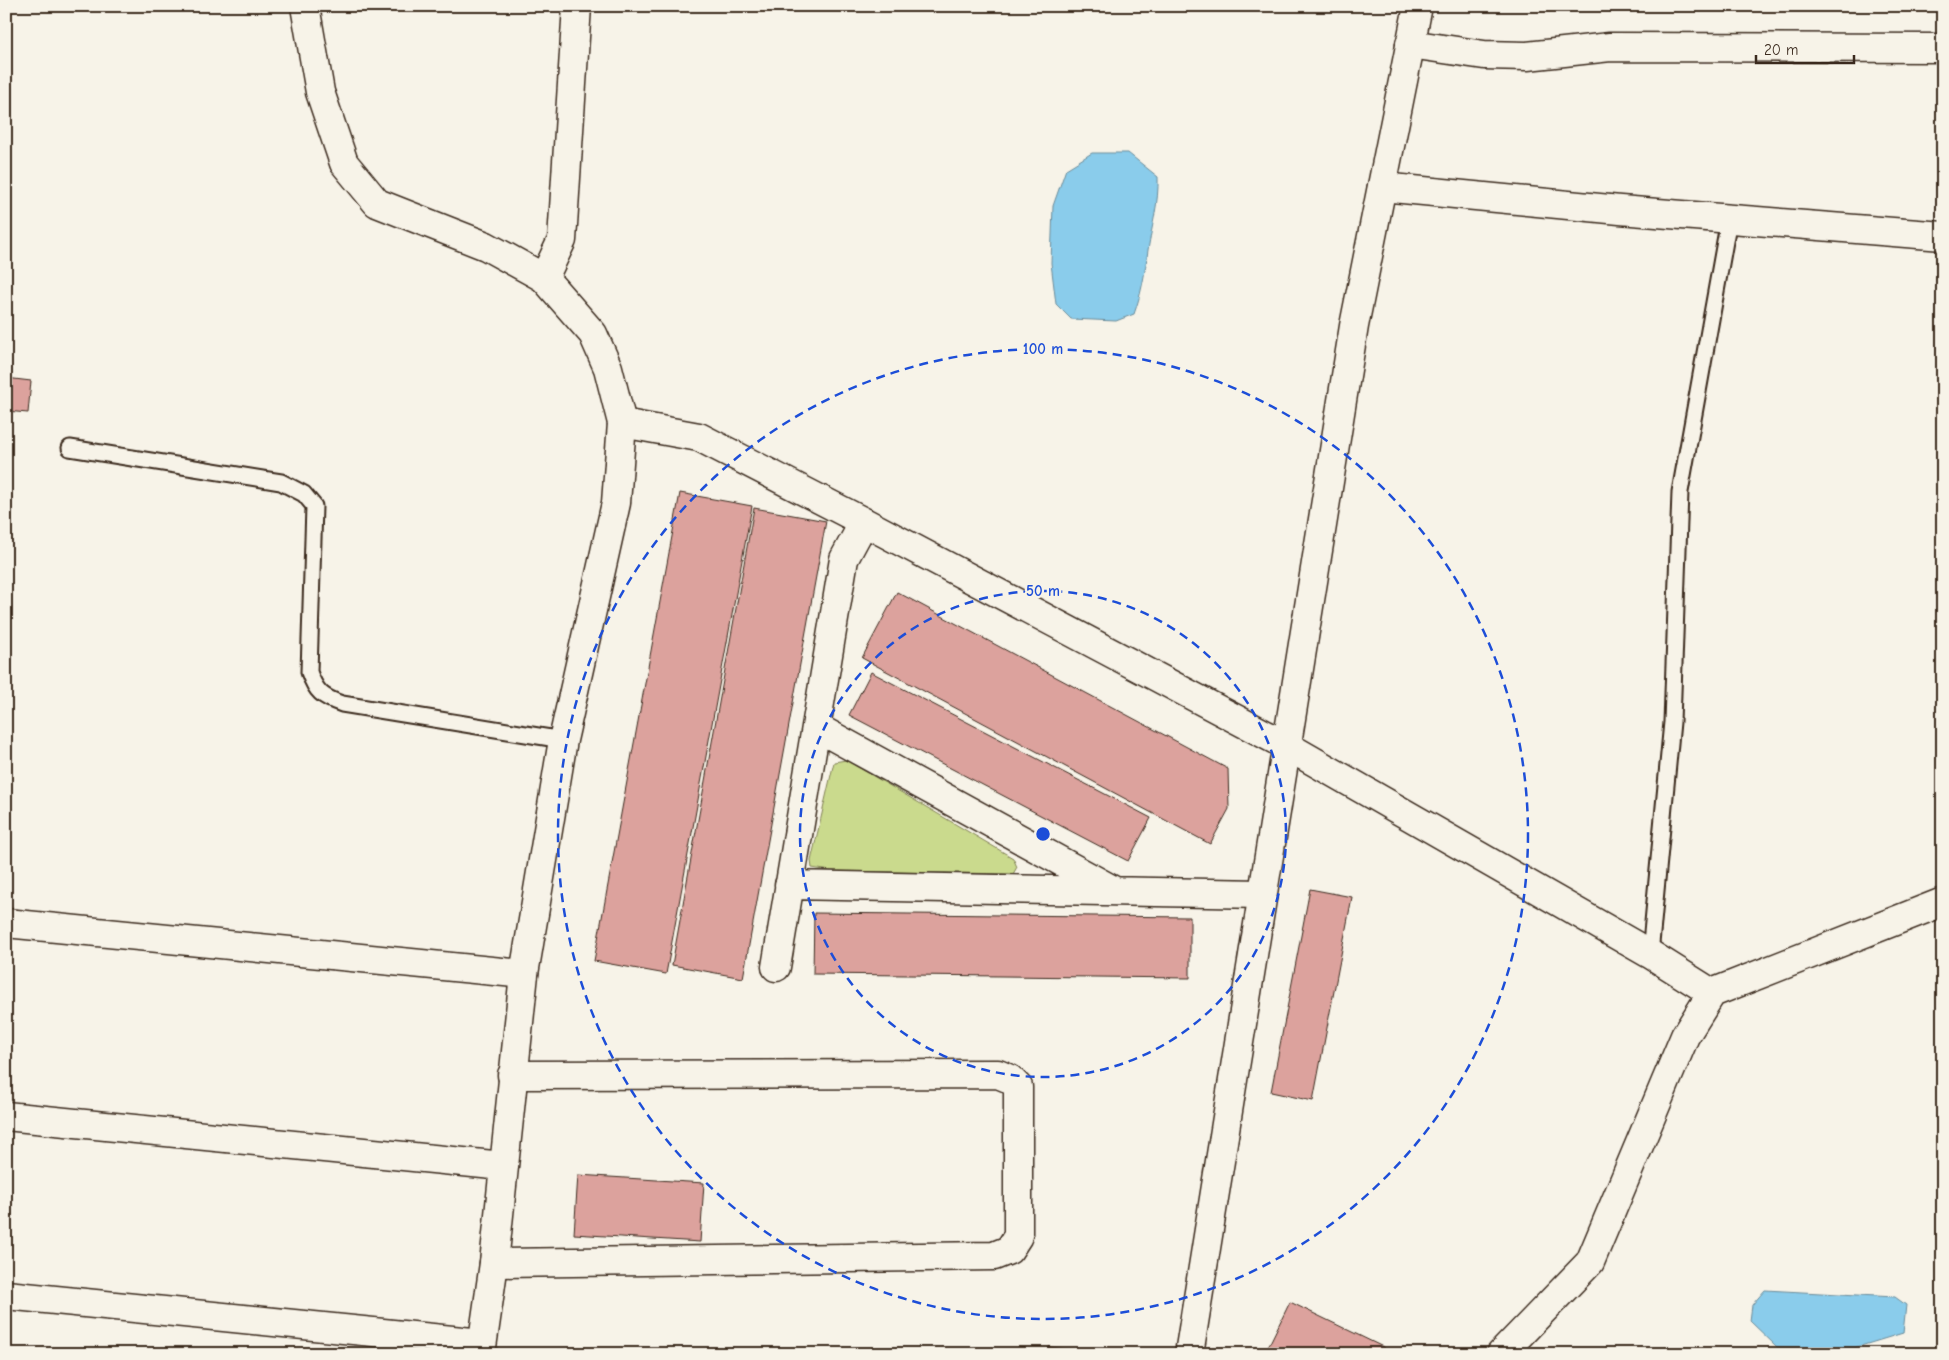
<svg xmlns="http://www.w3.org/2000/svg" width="1949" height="1360" font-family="'Comic Neue',sans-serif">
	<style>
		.green { fill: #cada8d; stroke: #828256 }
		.water { fill: #8acceb; stroke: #6a8b99 }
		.building { fill: #dca29d; stroke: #3b2a1e }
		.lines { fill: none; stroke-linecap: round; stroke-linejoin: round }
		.lane-casing { stroke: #3b2a1e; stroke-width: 19 }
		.street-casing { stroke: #3b2a1e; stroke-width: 31 }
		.secondary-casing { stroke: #3b2a1e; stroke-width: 31 }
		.lane { stroke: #f7f3e8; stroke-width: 15 }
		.street { stroke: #f7f3e8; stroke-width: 28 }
		.secondary { stroke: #f7f3e8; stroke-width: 28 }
		.ring { fill: none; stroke: #1d4ed8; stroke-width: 2.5; stroke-dasharray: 9 6 }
		.centre { fill: #1d4ed8; stroke: #f7f3e8; stroke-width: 2.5 }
		.ring-label { font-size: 15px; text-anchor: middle; font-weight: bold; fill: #1d4ed8; stroke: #f7f3e8; stroke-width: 4.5; stroke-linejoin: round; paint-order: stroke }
	</style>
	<rect width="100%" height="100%" fill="#f7f3e8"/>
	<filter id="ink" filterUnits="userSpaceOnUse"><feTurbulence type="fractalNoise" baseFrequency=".02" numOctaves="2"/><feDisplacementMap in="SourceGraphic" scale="10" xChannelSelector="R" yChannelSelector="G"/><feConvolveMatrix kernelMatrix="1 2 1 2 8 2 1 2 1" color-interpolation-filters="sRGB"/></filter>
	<g filter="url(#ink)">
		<path class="green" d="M846 760 1013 858 1017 867 1013 874 831 871 812 868 811 861 834 762Z"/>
		<path class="water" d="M1092 153H1128L1158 177C1159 203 1152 225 1148 250 1145 272 1142 292 1134 314L1116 321 1071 319 1056 304 1051 263 1053 206 1066 169Z
			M1765 1290 1895 1297 1906 1305 1903 1333 1854 1348 1777 1347 1750 1321 1752 1305Z"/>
		<path class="building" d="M6 378 31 381 28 413 6 411Z
			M680 493 752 506 666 974 594 961Z
			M754 508 826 521 743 978 672 965Z
			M897 592 1228 769 1229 809 1210 844 862 658Z
			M871 672 1151 818 1128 861 849 715Z
			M1310 889 1352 897 1313 1101 1271 1092Z
			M814 913 1190 917V978L813 974Z
			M578 1175 704 1183 700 1242 574 1234Z
			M1290 1302 1385 1348 1382 1354H1277L1267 1349Z
			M1049 1347 1115 1354H1048Z"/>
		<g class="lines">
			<g class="lane-casing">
				<path id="lane" d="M70 448 281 482 304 494 314 506 309 672C316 692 322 697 342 704L563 740
					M1650 954 1672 722 1680 492 1729 219"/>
			</g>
			<g class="street-casing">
				<path id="street" d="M1410 44 1484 55 1527 56 1610 47 1943 48
					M1382 187 1620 210 1943 236
					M544 278 562 240 577 6
					M622 423 699 437 864 522 1287 746 1650 954 1712 993
					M816 727 1113 890
					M789 885 1262 894
					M6 923 524 974
					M776 967 844 559 864 522
					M6 1116 503 1166
					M494 1263 994 1256 1009 1250 1018 1236V1087L1010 1079 998 1074 512 1075
					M6 1295 482 1343
					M1501 1354 1590 1262 1685 1036 1712 993 1943 902"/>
			</g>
			<g class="secondary-casing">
				<path id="secondary" d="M305 6 320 92 344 163 377 203 486 246 544 278 593 334 608 368 622 423 616 503 563 740 524 974 494 1263 481 1354
					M1189 1354 1354 326 1418 6"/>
			</g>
			<use href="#lane" class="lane"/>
			<use href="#street" class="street"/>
			<use href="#secondary" class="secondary"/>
		</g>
	</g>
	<g class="ring">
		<circle cx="1043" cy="834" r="243"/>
		<circle cx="1043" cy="834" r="485"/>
	</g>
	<circle cx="1043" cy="834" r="8" class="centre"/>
	<g class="ring-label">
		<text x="1043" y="354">100 m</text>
		<text x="1043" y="596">50 m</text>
	</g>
	<rect width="1949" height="1360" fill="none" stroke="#f7f3e8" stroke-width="25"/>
	<rect x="12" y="12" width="1924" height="1335" fill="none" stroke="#3b2a1e" stroke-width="2" filter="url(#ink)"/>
	<path d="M1756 55v8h98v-8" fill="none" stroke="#3b2a1e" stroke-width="2.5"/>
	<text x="1764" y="55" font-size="15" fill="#3b2a1e" stroke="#f7f3e8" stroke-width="4" paint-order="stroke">20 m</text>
</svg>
